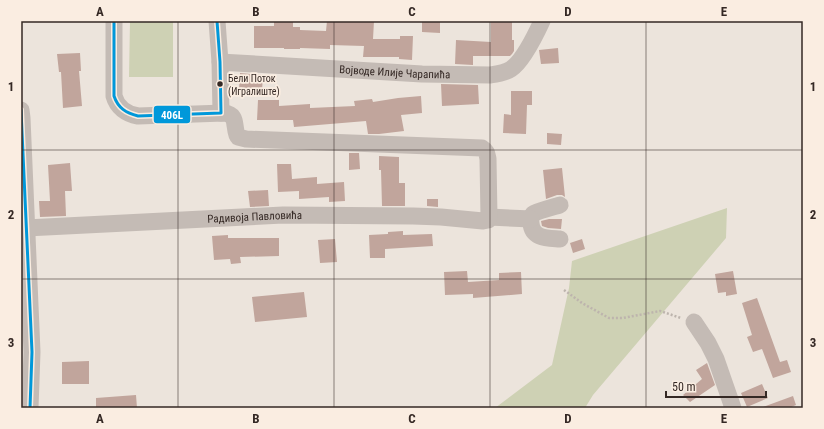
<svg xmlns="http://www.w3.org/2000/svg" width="824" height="429" font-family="'Roboto Condensed',sans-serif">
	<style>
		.green { fill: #ced1b4 }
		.building { fill: #c1a59c }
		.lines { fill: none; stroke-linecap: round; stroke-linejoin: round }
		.path { stroke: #bdb4ad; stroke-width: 2.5; stroke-dasharray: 2 2; stroke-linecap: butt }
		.minor { stroke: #c4bbb5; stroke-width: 17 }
		.bus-1-casing { stroke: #faede1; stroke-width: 6 }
		.bus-1 { stroke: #0098da; stroke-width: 3 }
		.grid { fill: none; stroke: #342824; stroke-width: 1; stroke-opacity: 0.55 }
		.bus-dot { fill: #342824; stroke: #faede1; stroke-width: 1.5 }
		.labels { text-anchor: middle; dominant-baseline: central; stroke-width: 3.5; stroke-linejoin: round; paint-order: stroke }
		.bus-label { font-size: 10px; fill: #342824; stroke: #faede1; text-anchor: start }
		.street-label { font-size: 11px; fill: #342824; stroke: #faede1 }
		.line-badge { stroke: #faede1; stroke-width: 1.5 }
		.badge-label { font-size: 11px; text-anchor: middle; font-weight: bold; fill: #fff }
		.neatline { fill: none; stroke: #342824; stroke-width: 1.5 }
		.grid-label { font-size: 13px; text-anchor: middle; font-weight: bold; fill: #342824 }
	</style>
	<rect width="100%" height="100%" fill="#ece4dc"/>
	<path class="green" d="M130 21H173V77H129Z
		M727 208 726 238 593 395 585 408H495L552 365 569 288 572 261Z"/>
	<path class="building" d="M274 21H293V27H300V30L326 31 327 21H374L373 39H400V36H413L412 60 399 59V57H363L364 46 330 45V49L300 48V49H284V48H254V26H274Z
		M422 21H440V33L422 32Z
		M491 21H512V40H514V51L512 54 510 56H473V65L455 64 456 40 491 42Z
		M558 48 559 63 541 64 539 50Z
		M80 53 81 71H79L82 106 63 108 61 72H59L57 54Z
		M240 73 263 75 262 91 239 90Z
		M441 84 478 85 479 104 442 106Z
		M511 91H532V105H527L526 134 503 133 504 114 511 115Z
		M421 96 422 113 401 115 404 131 379 134H368L366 121 294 127 293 120H257L258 100H279V106L310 104V108L355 106 354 101 372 99 373 102 398 98Z
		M547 133 562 134 561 145 547 144Z
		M349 153H359L360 169 349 170Z
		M379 156 399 157V183H405V206H382L381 170H379Z
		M70 163 72 191H65L66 216 40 217 39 201H50L48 165Z
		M277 164H291L292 179 317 177V184L344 182 345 201 329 202V197L299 199V191L278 192Z
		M562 168 565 197 562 195H557L546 199 543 170Z
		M268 190 269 206 250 207 248 191Z
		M427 199H438V207L427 206Z
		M549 219H562L561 229 548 228 542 226 541 221Z
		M403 231V235L432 234 433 246 385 249V258H370L369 235 388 234V232Z
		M228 235V238H279V256L240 257 241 263 231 264 230 259 214 260 212 236Z
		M335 239 337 262 320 263 318 240Z
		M582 239 585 249 573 253 570 243Z
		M467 271 468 282 499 280V273L521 272 522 294 473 298V294L445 295 444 272Z
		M733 271 737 294 726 296V292L718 293 715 274Z
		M304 292 307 317 255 322 252 297Z
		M757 298 780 362 787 360 791 372 773 378 762 349 753 352 747 337 752 335 742 303Z
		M89 361V384H62V362Z
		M707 363 715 385 690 402 683 395 702 379 696 370Z
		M762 384 768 398 747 407 741 393Z
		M136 395 137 408H96V398Z
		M793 396 796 405 789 408H764L763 407Z"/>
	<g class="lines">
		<path class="path" d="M564 290 582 303 609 318H623L660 311 681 318"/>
		<g class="minor">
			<path d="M217 21 220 62 221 113"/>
			<path id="s1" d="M220 62 422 74 490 75C497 74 505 73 511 69 523 61 536 34 542 21"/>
			<path d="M21 110 22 118 32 352 30 408"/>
			<path d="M560 205C554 207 537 211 533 214 531 216 530 221 531 223 532 239 548 238 560 239"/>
			<path d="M489 217 531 219"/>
			<path id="s2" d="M26 228 283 215 413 216 441 217 483 221 488 220 489 217 488 159C487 154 487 151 482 148L246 139 238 137 237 135C233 124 238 115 224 113L138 116C126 114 117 107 114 96V21"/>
			<path d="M694 322 708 343 716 359 733 408"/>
		</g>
		<g class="bus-1-casing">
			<path id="bus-1" d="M114 21V96C118 108 126 113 138 116L221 113 220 62 217 21
				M21 110 32 352 30 408"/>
		</g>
		<use href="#bus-1" class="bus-1"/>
	</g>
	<path class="grid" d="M178 21V408M334 21V408M490 21V408M646 21V408M21 150H803M21 279H803"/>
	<circle class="bus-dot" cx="220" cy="84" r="3.5"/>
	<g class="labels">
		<g class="bus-label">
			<text x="228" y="78">Бели Поток<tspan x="228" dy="13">(Игралиште)</tspan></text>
		</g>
		<g class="street-label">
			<text stroke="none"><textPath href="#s1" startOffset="175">Војводе Илије Чарапића</textPath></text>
			<text stroke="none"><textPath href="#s2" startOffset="229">Радивоја Павловића</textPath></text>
		</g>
	</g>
	<rect class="line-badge" x="153" y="105" width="38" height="19" rx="4" fill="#0098da"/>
	<g class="badge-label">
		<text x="172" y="119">406L</text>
	</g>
	<rect width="824" height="429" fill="none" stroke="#faede1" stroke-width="44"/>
	<path d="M666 391v6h100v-6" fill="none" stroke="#342824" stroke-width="2"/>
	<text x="672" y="391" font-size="12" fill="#342824" stroke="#faede1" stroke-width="3" paint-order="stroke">50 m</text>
	<rect x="22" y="22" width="780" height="385" class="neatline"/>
	<g class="grid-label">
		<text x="100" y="16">A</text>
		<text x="256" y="16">B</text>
		<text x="412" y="16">C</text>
		<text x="568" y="16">D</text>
		<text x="724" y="16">E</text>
		<text x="11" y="91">1</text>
		<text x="813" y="91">1</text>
		<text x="11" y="219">2</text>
		<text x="813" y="219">2</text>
		<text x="11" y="347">3</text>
		<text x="813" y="347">3</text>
		<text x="100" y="423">A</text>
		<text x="256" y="423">B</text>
		<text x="412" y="423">C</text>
		<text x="568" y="423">D</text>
		<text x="724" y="423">E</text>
	</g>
</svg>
